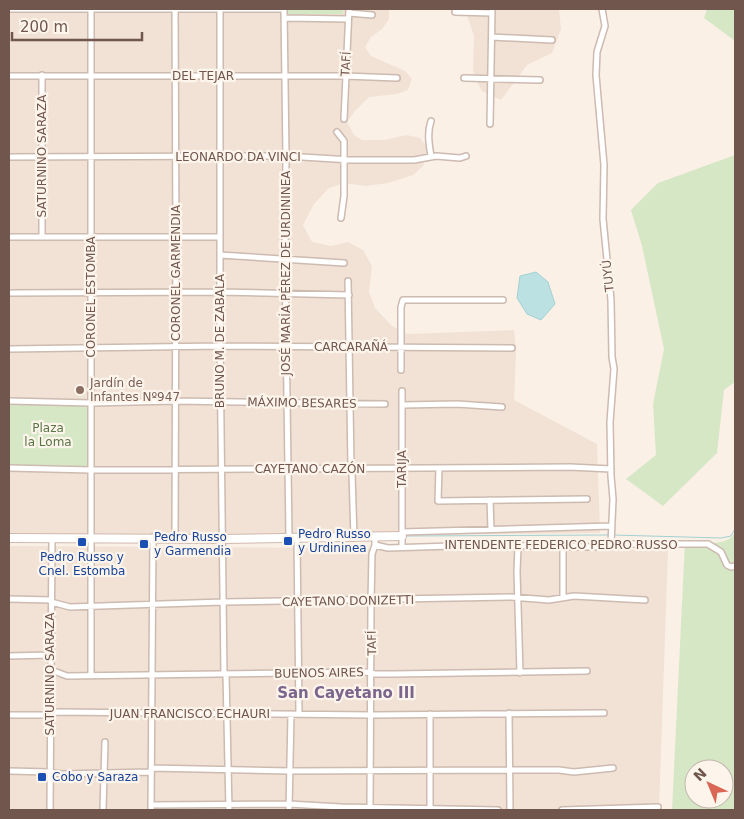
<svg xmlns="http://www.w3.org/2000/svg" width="744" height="819" font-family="'DejaVu Sans',sans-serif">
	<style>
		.residential { fill: #f1e2d5 }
		.green { fill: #d6e7c6; fill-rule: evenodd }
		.water { fill: #bce1e2; stroke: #a3d1d3 }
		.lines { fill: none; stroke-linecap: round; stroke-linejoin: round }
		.stream { stroke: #a3d1d3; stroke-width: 1 }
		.street-casing { stroke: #cdbab0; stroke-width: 8 }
		.secondary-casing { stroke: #d0b9ae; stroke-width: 10 }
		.street { stroke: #fff; stroke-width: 5 }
		.secondary { stroke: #fff; stroke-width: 8 }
		.education-dot { fill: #8d6e63; stroke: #fdf5ec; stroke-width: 2 }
		.transit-dot { fill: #1a4fb4; stroke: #fdf5ec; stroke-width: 2 }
		.labels { text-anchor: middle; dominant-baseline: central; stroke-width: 4.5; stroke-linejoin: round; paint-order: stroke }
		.street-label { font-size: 12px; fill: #71564d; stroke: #fdf5ec }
		.education-label { font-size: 12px; fill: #785e54; stroke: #fdf5ec; text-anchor: start }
		.park-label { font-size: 12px; fill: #597746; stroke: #fdf5ec }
		.transit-label { font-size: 12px; fill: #164399; stroke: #fdf5ec; text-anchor: start }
		.quarter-label { font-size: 15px; font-weight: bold; fill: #7c658d; stroke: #fdf5ec }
	</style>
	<rect width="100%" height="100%" fill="#faf0e6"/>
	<path class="residential" d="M9 9H389V19L382 29 371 37 365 47 371 56 405 71 412 79 408 90 397 94 369 97 355 111 347 122 354 135 362 140H384L407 135 420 138 428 148 423 166 413 175 388 183 366 186 344 183 329 188 314 204 303 225 312 242 331 246 348 242 363 250 372 266 369 292 375 308 392 326 407 334 514 330 516 353 514 400 597 444 600 533 234 537 9 536Z
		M465 9H559L561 29 552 53 527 65 501 100 482 91 476 80 473 69 474 36Z
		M9 546 668 550 659 810H9Z"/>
	<path class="green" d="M288 9H343V14H288Z
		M707 9H735V41L704 18Z
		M735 155V382L724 390 717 453 663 506 626 479 656 455 653 404 664 349 642 246 631 210 658 183Z
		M9 405H88V466L9 465Z
		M735 532V677L734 684 735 698V810H672L685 541C700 542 728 548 735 532ZM694 769H724V799H694Z"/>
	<path class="water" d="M536 272 548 282 555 304 541 320 527 314 517 298 520 276Z"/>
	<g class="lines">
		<path class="stream" d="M613 535 721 538 731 536 735 529
			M406 536 609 535"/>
		<g class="street-casing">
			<path id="street" d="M9 9H284
				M175 9 176 238 175 537
				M220 9V346L224 674
				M284 9 286 156 285 259 289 537
				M602 9 605 26 597 52 596 75 604 165 603 219 611 300 612 357 614 369 610 422 611 476 613 499 611 544
				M455 12 492 13
				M349 13 372 15
				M285 18 348 19
				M492 37 552 40
				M42 75V237
				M9 76H345L397 78
				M464 78 540 80
				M344 119 349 9
				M431 121C427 133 429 144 431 156
				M490 124 492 9
				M337 132 344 141V196L341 218
				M9 157 286 156 351 160H414L436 156 460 158 466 156
				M9 237H220
				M220 255 344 263
				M348 281 351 466 352 473 354 538
				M9 293 220 292 349 295
				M9 349 220 346 512 348
				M401 370V307L403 300H503
				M402 391V547
				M9 401 91 403 175 401 385 404
				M402 405 457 404 502 407
				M9 468 91 470 570 467 611 469
				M439 468 438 501 587 499
				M490 500 491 529
				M402 532 611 526
				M297 538 299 714
				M375 545 388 548 483 545 595 547 617 544H708L721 552 727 565 731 567 735 566
				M518 546 517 572 520 673
				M563 546V597
				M9 599 51 600
				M51 602 70 607 223 602 511 597 549 600 574 596 645 600
				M9 656 51 655
				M51 670 67 676 367 672 375 674H393L587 671
				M226 674 229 810
				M91 675V9
				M509 713 510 810
				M9 715H43L58 712 372 715 604 713
				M151 768 290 771 510 770H559L574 772 613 768
				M9 771 50 772 61 774 151 772
				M151 805 289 804 341 807 498 810
				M50 810 52 538
				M103 810 105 742
				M151 810 153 537
				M289 810 291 714
				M370 810 371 601 372 554 375 545V537
				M430 810V714
				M562 810 658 807"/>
		</g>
		<g class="secondary-casing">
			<path id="secondary" d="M9 538 222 539 402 536"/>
		</g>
		<use href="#street" class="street"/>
		<use href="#secondary" class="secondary"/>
	</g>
	<circle class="education-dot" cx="80" cy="390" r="5"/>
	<g class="transit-dot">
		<rect x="283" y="536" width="10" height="10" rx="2.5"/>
		<rect x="77" y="537" width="10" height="10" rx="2.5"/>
		<rect x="139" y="539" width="10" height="10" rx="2.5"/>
		<rect x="37" y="772" width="10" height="10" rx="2.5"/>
	</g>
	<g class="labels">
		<g class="street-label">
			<text transform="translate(346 64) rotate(-87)">TAFÍ</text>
			<text x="203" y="76">DEL TEJAR</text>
			<text transform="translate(42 156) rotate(-90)">SATURNINO SARAZA</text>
			<text x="238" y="157">LEONARDO DA VINCI</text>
			<text transform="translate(176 273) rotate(-90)">CORONEL GARMENDIA</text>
			<text transform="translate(286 273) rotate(-90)">JOSÉ MARÍA PÉREZ DE URDININEA</text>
			<text transform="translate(608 276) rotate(-96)">TUYÚ</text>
			<text transform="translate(91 297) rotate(-90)">CORONEL ESTOMBA</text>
			<text transform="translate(220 341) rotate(-90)">BRUNO M. DE ZABALA</text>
			<text x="351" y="347">CARCARAÑÁ</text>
			<text transform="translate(302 403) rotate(1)">MÁXIMO BESARES</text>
			<text x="310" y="469">CAYETANO CAZÓN</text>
			<text transform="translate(402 469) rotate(-90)">TARIJA</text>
			<text x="561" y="545">INTENDENTE FEDERICO PEDRO RUSSO</text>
			<text transform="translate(348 601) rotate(-1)">CAYETANO DONIZETTI</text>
			<text transform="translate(372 643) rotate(-91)">TAFÍ</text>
			<text transform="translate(319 673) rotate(-1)">BUENOS AIRES</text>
			<text transform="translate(50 674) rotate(-90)">SATURNINO SARAZA</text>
			<text x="190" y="714">JUAN FRANCISCO ECHAURI</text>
		</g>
		<g class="education-label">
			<text x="90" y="383">Jardín de<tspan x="90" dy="14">Infantes Nº947</tspan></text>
		</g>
		<g class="park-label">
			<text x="48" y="428">Plaza<tspan x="48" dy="14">la Loma</tspan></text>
		</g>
		<g class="transit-label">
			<text x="298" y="534">Pedro Russo<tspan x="298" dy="14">y Urdininea</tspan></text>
			<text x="154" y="537">Pedro Russo<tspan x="154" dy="14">y Garmendia</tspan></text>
			<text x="82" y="557" text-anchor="middle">Pedro Russo y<tspan x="82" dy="14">Cnel. Estomba</tspan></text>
			<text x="52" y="777">Cobo y Saraza</text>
		</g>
		<g class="quarter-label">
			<text x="346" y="693">San Cayetano III</text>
		</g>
	</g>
	<rect width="744" height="819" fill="none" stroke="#71564d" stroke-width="20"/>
	<g transform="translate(709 784) rotate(316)"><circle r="24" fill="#fdf5ec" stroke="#c5b5ac"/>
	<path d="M0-4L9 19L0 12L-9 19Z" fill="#da6655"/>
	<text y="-8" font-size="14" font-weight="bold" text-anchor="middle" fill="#71564d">N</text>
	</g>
	<path d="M12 32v8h130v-8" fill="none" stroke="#71564d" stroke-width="2.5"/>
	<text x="20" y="32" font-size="15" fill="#71564d" stroke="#fdf5ec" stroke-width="4" paint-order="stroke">200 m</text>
</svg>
